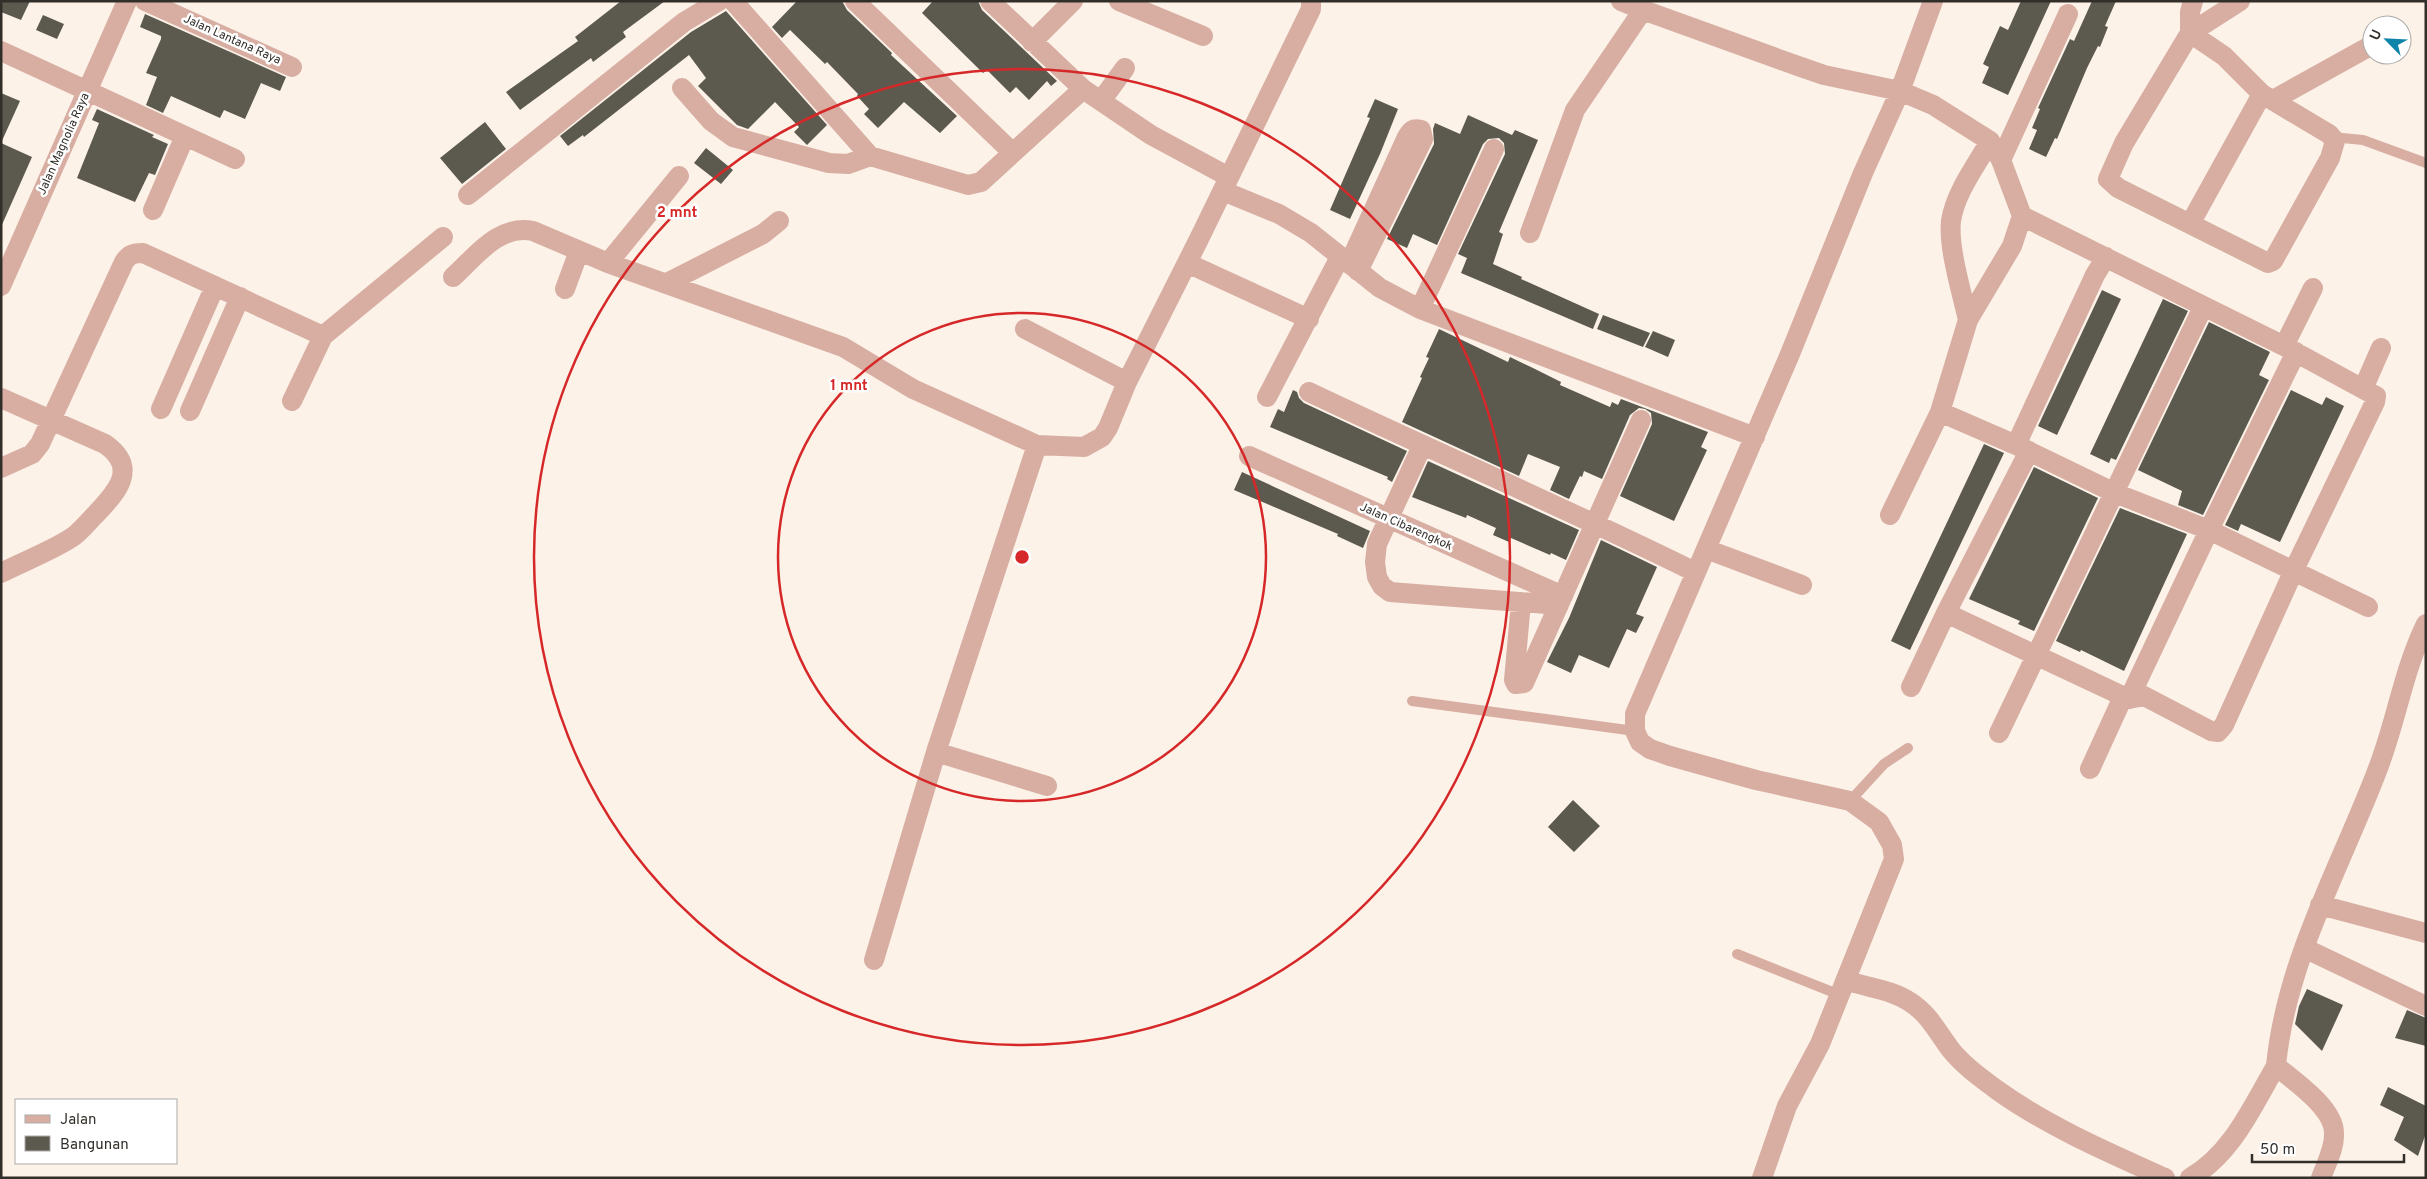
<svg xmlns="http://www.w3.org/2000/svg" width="2427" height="1179" font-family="Overpass,sans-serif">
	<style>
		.building { fill: #5c5a4f }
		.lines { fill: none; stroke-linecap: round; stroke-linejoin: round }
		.service { stroke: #d8aea3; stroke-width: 10 }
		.minor { stroke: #d8aea3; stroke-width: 20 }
		.ring { fill: none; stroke: #d62828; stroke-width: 2.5 }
		.labels { text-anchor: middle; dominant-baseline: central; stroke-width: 5; stroke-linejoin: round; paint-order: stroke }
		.street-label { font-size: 12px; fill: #322e2a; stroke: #fff }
		.centre { fill: #d62828; stroke: #fff; stroke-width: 2.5 }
		.ring-label { font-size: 15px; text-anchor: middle; font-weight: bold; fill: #d62828; stroke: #fff; stroke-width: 5; stroke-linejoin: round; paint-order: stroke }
	</style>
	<rect width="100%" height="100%" fill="#fcf2e8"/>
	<path class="building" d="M1 1H30L21 20 1 12Z
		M621 1H665L623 32 626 37 593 62 591 58 520 110 506 92 578 41 575 37Z
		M797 1H842L847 10 892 53 891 55 957 116 940 133 904 102 878 128 864 114 869 109 857 96 858 94 827 62 825 64 790 30 782 38 772 27Z
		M933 1H978L982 10 1057 81 1051 86 1047 81 1029 100 1016 87 1010 93 987 70 983 73 922 13Z
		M2021 1H2051L2008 95 1982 83 1989 67 1983 64 2000 26 2008 30Z
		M2092 1H2116L2105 26 2108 27 2100 47 2098 46 2087 68 2057 139 2055 138 2046 157 2029 149 2037 130 2032 128 2040 109 2038 108 2070 39 2074 41Z
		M726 11 827 125 807 145 794 132 799 127 775 102 748 129 737 125 698 86 706 78 689 55 584 137 583 135 568 146 560 136 691 32Z
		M145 14 286 77 280 91 261 83 245 119 224 110 220 118 171 96 163 113 146 105 157 77 146 73 161 39V36L140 27Z
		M43 15 64 24 57 39 36 30Z
		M1 93 20 101 1 143 32 157 1 227Z
		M1375 99 1398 109 1380 154 1350 219 1330 210 1370 118 1367 117Z
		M97 109 154 135 152 137 168 144 155 175 149 173 135 202 77 178 99 123 92 120Z
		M1468 115 1512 135 1515 130 1538 140 1499 232 1503 234 1493 264 1522 277 1521 279 1599 314 1593 329 1461 273 1467 258 1458 254 1505 154 1504 143 1499 138 1488 139 1483 144 1437 245 1413 234 1407 248 1387 239 1434 144 1433 129 1435 123 1460 134Z
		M485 122 506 149 462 184 440 158Z
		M706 148 733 170 721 184 694 163Z
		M2102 290 2121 299 2057 435 2038 426Z
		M2163 299 2188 311 2116 460 2111 458 2109 463 2090 454Z
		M1603 315 1650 333 1643 347 1597 329Z
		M2209 322 2270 352 2259 375 2269 380 2203 515 2178 505 2182 491 2138 470Z
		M1439 329 1508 362 1510 357 1533 368 1561 382 1560 385 1610 407 1612 402 1618 405 1621 399 1708 432 1701 447 1707 450 1674 521 1620 496 1652 424 1651 413 1645 409 1639 408 1630 415 1602 479 1584 471 1582 477 1580 476 1569 499 1550 490 1560 467 1528 454 1519 476 1402 422 1422 378 1420 377 1429 358 1426 357Z
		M1653 331 1675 340 1668 357 1645 347Z
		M1293 390 1297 392 1299 398 1304 403 1407 451 1392 482 1387 479 1388 477 1270 427 1278 409 1284 412Z
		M2291 390 2322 405 2326 397 2344 406 2280 542 2241 524 2238 531 2225 525Z
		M1984 444 2004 453 1910 650 1891 641Z
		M1428 461 1579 530 1566 560 1551 553 1550 555 1511 538 1509 542 1493 535 1496 528 1467 515 1466 518 1412 497Z
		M2034 467 2098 498 2034 631 2018 624 2020 621 1969 599Z
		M1242 472 1370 531 1363 548 1337 536 1338 534 1234 490Z
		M2120 508 2187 534 2124 671 2081 650 2080 652 2056 641Z
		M1601 540 1657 567 1636 614 1644 617 1636 633 1627 629 1609 668 1579 655 1571 673 1547 662 1569 618Z
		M1573 800 1600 826 1574 852 1548 827Z
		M2307 989 2343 1005 2322 1051 2295 1024 2299 1006Z
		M2407 1010 2426 1018V1046L2395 1038Z
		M2388 1087 2426 1106V1133L2418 1156 2394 1140 2404 1117 2380 1105Z"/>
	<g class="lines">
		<path class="service" d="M2332 137 2363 140 2426 163
			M1412 701 1635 731
			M1850 801 1884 764 1908 748
			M1737 954 1840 995"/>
		<path class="minor" d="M145 1 292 67
			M733 1 870 156 968 185 981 182 1083 89
			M855 1 1012 152
			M990 1 1083 89 1151 135 1229 177
			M1119 1 1203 36
			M1621 1 1643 10
			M2193 1 2190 12V33L2224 56 2262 94 2329 134 2335 141 2330 158 2273 261 2268 263 2118 188 2108 179 2124 143 2190 33 2240 1
			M1032 42 1073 1
			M1 51 235 159
			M682 88 711 121 733 137 829 163 848 164 870 156
			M2273 100 2372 45
			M1101 101 1125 68
			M2001 160 2068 14
			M1223 191 1279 214 1311 233 1380 288 1420 309 1755 437
			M468 195 684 22 719 1
			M153 210 185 136
			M2190 224 2262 94
			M1530 233 1575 110 1643 10 1798 66 1824 75 1900 91 1933 105 1990 141 2001 160 2022 216 2284 346 2376 396 2375 402 2294 570 2224 725 2218 732 2211 731 2144 696 2129 699 1946 613
			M608 263 679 176
			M1187 263 1309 319
			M1349 264 1407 137C1411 130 1413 128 1421 130L1423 139 1358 271
			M453 277C476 256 499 224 533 231L608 263 843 347 913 389 1037 445 1084 447 1102 437 1108 428 1127 382 1199 239 1311 9V1
			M667 283 763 234 779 221
			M1 286 127 1
			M565 289 579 251
			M1420 309 1494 149
			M1968 320C1962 293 1948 248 1951 221 1955 193 1976 166 1990 141
			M1025 329 1127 382
			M2284 346 2313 288
			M2363 389 2381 348
			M1309 392C1437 453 1568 509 1695 572
			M1267 397 1340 257
			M1 398 105 444C139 468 117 492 96 514 89 521 82 530 74 536 56 549 22 562 1 573
			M292 401 323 336 443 237
			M161 409 215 286
			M190 411 240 297
			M1940 412 2016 445 2115 493 2209 530 2368 607
			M2016 445 2095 275 2106 257
			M1422 446 1377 544 1375 562 1377 577 1382 586 1390 592 1559 605
			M1249 456 1563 596
			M1 468 32 454 40 444 124 262C129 254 134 253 143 253L323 336
			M1890 515 1940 412 1968 320 2012 246 2022 216
			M1706 549 1802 585
			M1521 602 1514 680 1516 684 1524 683 1641 420
			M1911 687 1946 613 2029 451
			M2129 699 2209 530 2296 352
			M1999 733 2203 307
			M936 752 1047 786
			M2090 769 2123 697
			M2320 905 2426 933
			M2304 948 2426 1006
			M874 960 936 752 1037 445
			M1846 980C1867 988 1891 989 1910 1002 1929 1014 1938 1033 1951 1050 1964 1066 1981 1078 1997 1090 2049 1127 2107 1152 2165 1178
			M1762 1178 1787 1106 1820 1044 1894 859 1892 845 1879 822 1850 801 1756 780 1670 756 1650 749 1640 742 1635 731V714L1790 354 1863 173 1900 91 1933 1
			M2190 1178C2232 1154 2252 1107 2276 1066
			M2321 1178C2326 1164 2335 1148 2334 1133 2334 1108 2294 1081 2276 1066 2286 961 2340 868 2377 771 2396 723 2403 671 2426 624"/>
	</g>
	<g class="ring">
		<circle cx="1022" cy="557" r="244"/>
		<circle cx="1022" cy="557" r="488"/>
	</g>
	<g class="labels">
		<g class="street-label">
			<text transform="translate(232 40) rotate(24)">Jalan Lantana Raya</text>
			<text transform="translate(64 144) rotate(-66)">Jalan Magnolia Raya</text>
			<text transform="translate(1406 527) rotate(24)">Jalan Cibarengkok</text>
		</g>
	</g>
	<circle cx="1022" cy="557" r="8" class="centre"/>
	<g class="ring-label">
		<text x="677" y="217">2 mnt</text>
		<text x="849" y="390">1 mnt</text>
	</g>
	<rect width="2427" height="1179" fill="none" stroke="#322e2a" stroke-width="5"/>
	<rect x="15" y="1099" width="162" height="65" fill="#ffffff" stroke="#adabaa"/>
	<rect x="25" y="1115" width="25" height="8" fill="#d8aea3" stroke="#adabaa"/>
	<text x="60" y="1124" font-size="15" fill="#322e2a">Jalan</text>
	<rect x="25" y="1136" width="25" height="15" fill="#5c5a4f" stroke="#adabaa"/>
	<text x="60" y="1149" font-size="15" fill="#322e2a">Bangunan</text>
	<g transform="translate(2387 40) rotate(294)"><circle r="24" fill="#ffffff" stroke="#adabaa"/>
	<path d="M0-4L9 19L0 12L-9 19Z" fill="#0e84aa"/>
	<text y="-8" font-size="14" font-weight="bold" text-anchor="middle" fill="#322e2a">U</text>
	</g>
	<path d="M2252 1154v8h152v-8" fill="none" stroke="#322e2a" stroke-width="2.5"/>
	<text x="2260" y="1154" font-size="15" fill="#322e2a" stroke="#ffffff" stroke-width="4" paint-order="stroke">50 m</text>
</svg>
